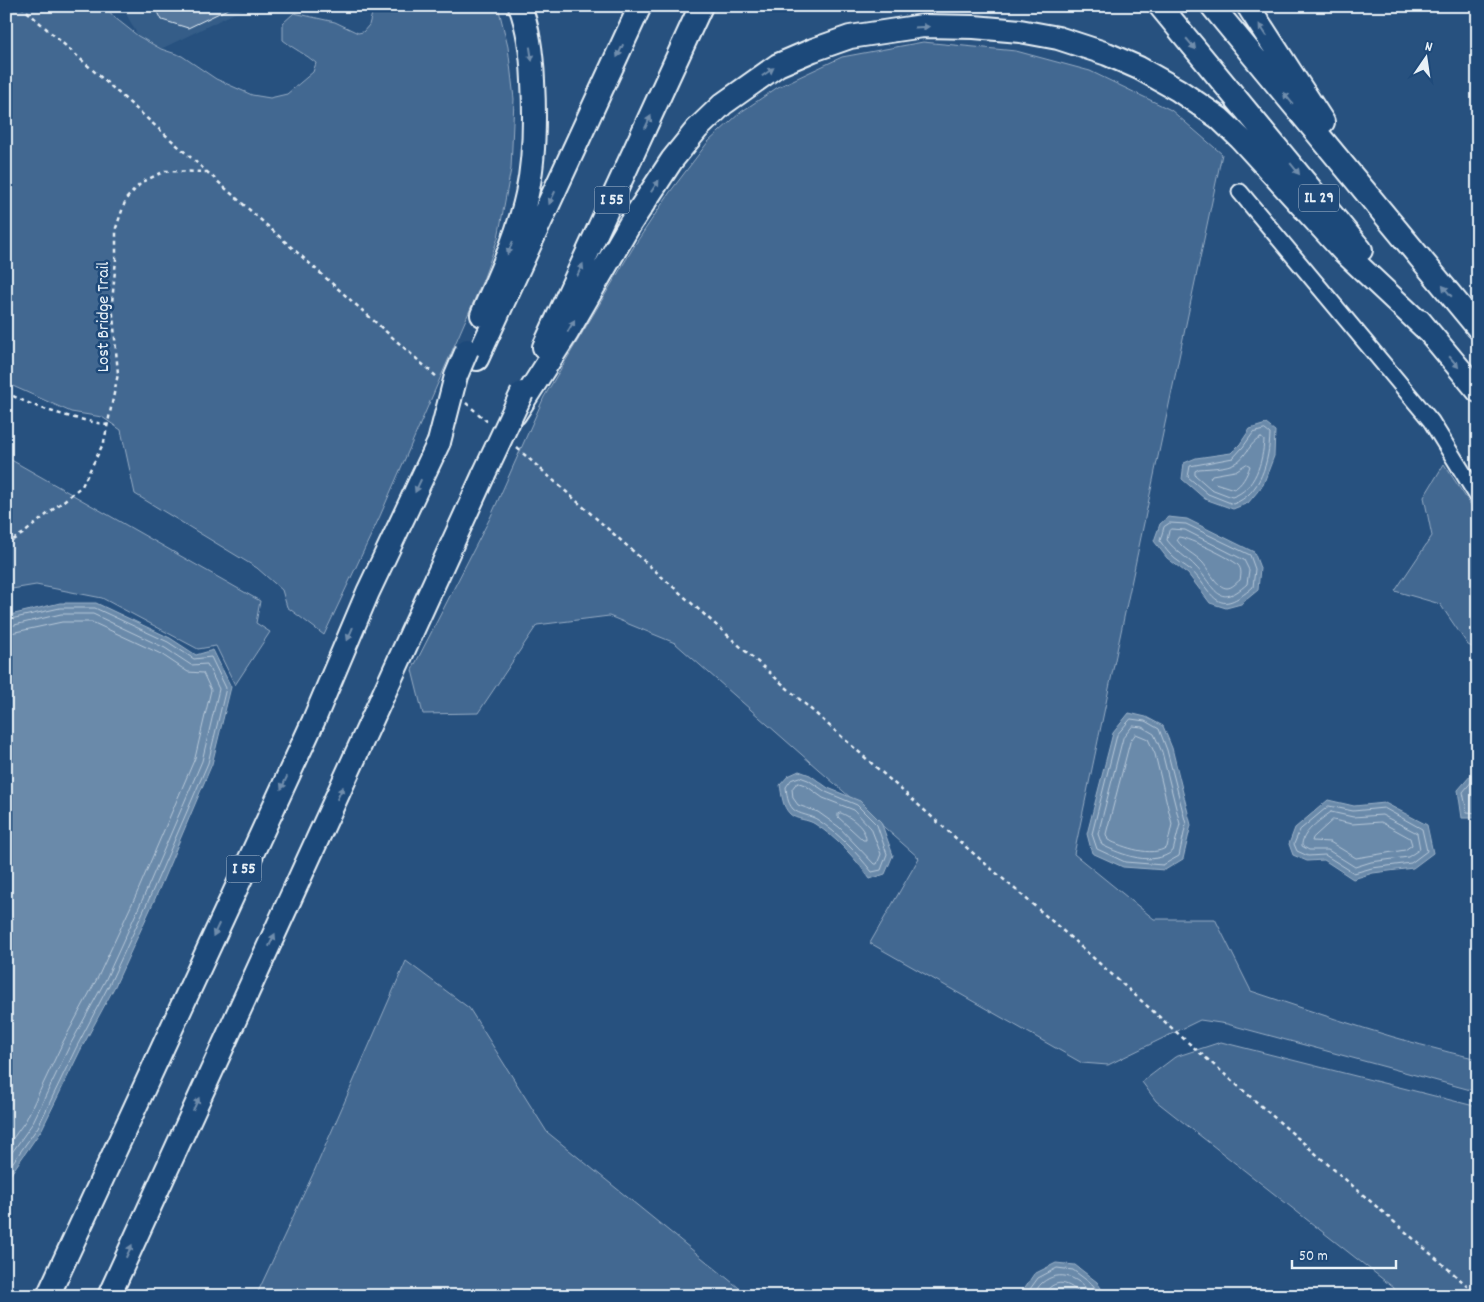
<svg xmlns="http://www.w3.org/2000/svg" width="1484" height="1302" font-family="Dekko,sans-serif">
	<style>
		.built { fill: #355d88 }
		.green { fill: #436891; stroke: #96acc4 }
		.water { fill: #6b8aaa; stroke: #9db3c9 }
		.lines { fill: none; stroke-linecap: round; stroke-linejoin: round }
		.shore { stroke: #b6c8d9; stroke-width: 1 }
		.building { fill: #57789d; stroke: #e8f1f8 }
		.minor-casing { stroke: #e8f1f8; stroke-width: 19 }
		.highway-casing { stroke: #e8f1f8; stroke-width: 26 }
		.path { stroke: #e8f1f8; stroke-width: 2.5; stroke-dasharray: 4 4; stroke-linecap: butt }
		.minor { stroke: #1f4a7a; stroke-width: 15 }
		.highway { stroke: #1f4a7a; stroke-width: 22 }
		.highway-bridge-casing { stroke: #e8f1f8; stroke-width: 26; stroke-linecap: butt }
		.highway-bridge { stroke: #1f4a7a; stroke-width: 22 }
		.oneway { fill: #6f8dac }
		.labels { text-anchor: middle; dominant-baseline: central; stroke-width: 5; stroke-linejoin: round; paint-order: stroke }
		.shield { fill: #1f4a7a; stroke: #acbfd2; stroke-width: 1 }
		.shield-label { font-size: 16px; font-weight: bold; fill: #e8f1f8 }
		.street-label { font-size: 18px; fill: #e8f1f8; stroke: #1f4a7a }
	</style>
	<rect width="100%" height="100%" fill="#27517f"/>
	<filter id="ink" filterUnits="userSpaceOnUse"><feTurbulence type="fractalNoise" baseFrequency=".02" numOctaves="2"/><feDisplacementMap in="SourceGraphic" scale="10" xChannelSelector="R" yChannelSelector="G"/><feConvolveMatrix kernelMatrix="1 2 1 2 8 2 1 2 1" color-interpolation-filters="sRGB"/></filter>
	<g filter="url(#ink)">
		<path class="built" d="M122 6H249L161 49 138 36Z"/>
		<path class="green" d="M6 6H105L114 17 138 36 161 49 182 56 216 79 252 95 270 98 287 94 313 72 316 63C306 54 293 49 283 40V23L294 13 335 22 358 33 363 32 369 25 374 6H498L508 47 514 99 511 169 498 238 483 280 380 516 324 635 287 607 282 590 257 568 135 494 121 430 102 417 71 412 6 383V319L12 305 6 279Z
			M923 42 1016 51 1090 71 1171 110 1222 154 1074 854 1154 919H1215L1251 991C1326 1016 1401 1042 1478 1059V1092L1227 1024 1200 1020 1108 1065 1082 1063 870 943 919 858 675 643 609 616 537 625 478 713 423 714 412 670 491 516 544 397 636 243 670 192 708 142 741 112 778 87 842 57Z
			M6 457 260 601 256 623 270 632 235 685 216 646 198 649 102 598 36 585 6 590Z
			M1444 464 1478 516V650L1468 645 1440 604 1395 591 1432 536 1424 497Z
			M406 961 469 1008 547 1132 749 1296H256L313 1174Z
			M1221 1042 1478 1107V1296H1396L1394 1288 1156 1101 1142 1082 1175 1057Z"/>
		<path class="water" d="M1266 424 1275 431 1274 456 1263 485 1248 503 1233 509 1205 499 1182 479 1184 463 1196 458 1231 453 1240 444 1250 429Z
			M1168 517 1187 519 1254 552 1260 568 1258 590 1241 604 1226 608 1210 603 1188 574 1167 558 1154 541 1160 524Z
			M60 603H96L170 638 196 655 213 650 231 687 212 764 154 901 115 986 80 1051 42 1129 6 1181V616Z
			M1129 713 1146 717 1163 726 1172 748 1191 825 1183 859 1165 870 1123 867 1092 853 1087 834 1113 733Z
			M1478 767V818H1462L1458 790Z
			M799 771 810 775 828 788 860 801 881 822 893 855 885 874 870 879C855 858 837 838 815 824 808 819 796 820 790 814 782 806 782 795 780 785L788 776Z
			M1328 800 1354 806 1385 803 1427 825 1433 853 1413 868 1373 873 1353 879 1324 860 1307 861 1293 855 1289 844 1295 828Z
			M1056 1263 1075 1265 1097 1282 1106 1296H1019L1034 1274Z"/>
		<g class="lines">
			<path class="shore" d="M1265 430 1270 434C1269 461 1261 494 1233 504L1208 494 1188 477 1190 466 1233 458 1243 447 1253 433Z
				M1261 438 1264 440C1263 461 1255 490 1232 497L1211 489 1195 475V471L1199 469C1210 468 1226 468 1235 463 1246 458 1250 441 1261 438Z
				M1247 464 1250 466C1247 475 1242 485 1234 489L1215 483 1210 478 1212 475 1235 471Z
				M1170 523 1186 524 1250 555 1255 569 1253 587C1216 619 1215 595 1192 571 1185 565 1176 561 1170 554 1166 550 1163 545 1160 541L1164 527Z
				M1171 529 1185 530 1244 560 1249 570 1247 584C1217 611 1215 586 1196 567 1187 557 1176 552 1167 540L1169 531Z
				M1179 537C1189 538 1231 558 1238 565 1242 569 1241 575 1240 580 1236 583 1232 588 1227 588 1217 588 1209 570 1203 563 1195 554 1183 550 1177 540Z
				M6 620 60 608H95L168 642 194 659 211 657 226 688 208 763 149 899 110 983 76 1048 38 1127 6 1172
				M6 627 61 614H93L165 648 191 665 207 664 219 689 202 761 144 896 105 981 70 1045 32 1124 6 1161
				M6 634 62 622H92L161 654 188 672 203 673 211 690 195 758 137 893 98 977 63 1042 26 1120 6 1148
				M1131 719 1145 721 1159 729 1167 750 1186 824 1179 856 1163 865 1125 862 1097 849 1092 834 1117 735Z
				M1133 726 1142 727 1154 734 1162 752 1180 824 1173 851C1153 867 1122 855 1102 845L1098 834 1123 738Z
				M1136 734 1148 739 1155 754 1172 824 1167 847C1152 858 1123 847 1108 840L1106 834 1130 742Z
				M1478 774 1463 792 1467 812 1478 813
				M800 777 808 780 826 792 857 805 877 825 887 854 881 870 872 872C856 852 839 834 818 820 811 815 799 815 793 809 787 802 787 795 786 787L791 780Z
				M799 783 805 785 823 798 854 810 871 828 881 854 877 864H874L839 827 818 812 798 805 793 798 792 789 795 785Z
				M1329 806 1353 811 1384 808 1422 829 1427 851 1411 863 1372 868 1354 873 1325 855 1308 856 1297 851 1294 844 1300 830Z
				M1331 812 1353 817 1382 815 1417 833 1420 849 1408 857 1371 862 1355 867 1328 850H1309L1302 846C1301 833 1320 820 1331 812Z
				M841 813C851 817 866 828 866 840H863L838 817V814Z
				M1333 820 1352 824 1381 822 1410 838 1412 845 1405 850 1356 858 1330 842 1312 841 1313 838Z
				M1025 1296 1038 1278 1057 1268 1073 1270 1093 1285 1100 1296
				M1033 1296C1036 1292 1038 1286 1042 1283 1060 1268 1081 1278 1092 1296
				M1042 1296C1056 1276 1068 1282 1083 1296"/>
		</g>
		<path class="building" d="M155 6H234L188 28 162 20Z"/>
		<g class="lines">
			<g class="minor-casing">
				<path id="minor" d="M1240 192 1431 421 1478 497"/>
			</g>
			<g class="highway-casing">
				<path id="highway" d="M1160 6 1361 250
					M1212 6 1478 328
					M1248 6 1323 122
					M482 315C499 275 518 236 527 194 535 157 535 118 533 81 532 56 529 30 520 6
					M1420 321 1478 391
					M544 347 701 6
					M477 359 640 6
					M515 414 567 333 630 224 672 160 697 129 723 104 778 65 813 50 850 37 923 26 974 27 1020 31 1058 38 1107 54 1139 68 1178 90 1219 118 1240 138 1343 251 1429 332
					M48 1296 313 722 368 592 439 442
					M109 1296 484 474"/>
			</g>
			<path class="path" d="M21 6 438 378
				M6 392C37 410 73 418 107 425
				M466 403 488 422
				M517 448 959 841 1052 921 1183 1038 1478 1295
				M6 544 24 533 82 486 104 442 118 374 112 303 116 259V228L126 199 142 182 165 171 206 172"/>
			<use href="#minor" class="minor"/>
			<use href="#highway" class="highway"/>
			<g class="highway-bridge-casing">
				<path id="highway-bridge" d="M439 442 456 376 467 350
					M484 474 522 393"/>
			</g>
			<use href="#highway-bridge" class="highway-bridge"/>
		</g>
		<defs><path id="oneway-solid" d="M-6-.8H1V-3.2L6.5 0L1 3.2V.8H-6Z" transform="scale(1.25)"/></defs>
		<g class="oneway">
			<use href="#oneway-solid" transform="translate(922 27) rotate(-3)"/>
			<use href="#oneway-solid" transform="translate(1263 30) rotate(-123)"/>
			<use href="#oneway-solid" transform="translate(1191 44) rotate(50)"/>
			<use href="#oneway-solid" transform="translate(620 51) rotate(115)"/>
			<use href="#oneway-solid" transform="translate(531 54) rotate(81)"/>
			<use href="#oneway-solid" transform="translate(768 72) rotate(-35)"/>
			<use href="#oneway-solid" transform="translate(1288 98) rotate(-129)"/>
			<use href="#oneway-solid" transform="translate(648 122) rotate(-65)"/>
			<use href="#oneway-solid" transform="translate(1295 169) rotate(51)"/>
			<use href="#oneway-solid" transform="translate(655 186) rotate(-57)"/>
			<use href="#oneway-solid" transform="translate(552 198) rotate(115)"/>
			<use href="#oneway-solid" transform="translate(510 248) rotate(113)"/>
			<use href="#oneway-solid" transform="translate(580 270) rotate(-65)"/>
			<use href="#oneway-solid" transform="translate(1447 291) rotate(-130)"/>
			<use href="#oneway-solid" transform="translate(571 326) rotate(-60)"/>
			<use href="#oneway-solid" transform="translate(1454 362) rotate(50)"/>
			<use href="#oneway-solid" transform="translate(418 486) rotate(115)"/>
			<use href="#oneway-solid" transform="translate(350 634) rotate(113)"/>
			<use href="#oneway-solid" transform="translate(284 783) rotate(115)"/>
			<use href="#oneway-solid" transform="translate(340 793) rotate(-65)"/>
			<use href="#oneway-solid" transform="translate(216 930) rotate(115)"/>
			<use href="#oneway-solid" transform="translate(272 940) rotate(-65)"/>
			<use href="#oneway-solid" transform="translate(196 1104) rotate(-65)"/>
			<use href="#oneway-solid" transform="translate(129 1251) rotate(-65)"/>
		</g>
	</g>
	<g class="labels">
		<g class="shield">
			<rect x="1299" y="184.5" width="40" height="27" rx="4"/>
			<rect x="594.5" y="186.5" width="35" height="27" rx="4"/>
			<rect x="226.5" y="855.5" width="35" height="27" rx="4"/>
		</g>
		<g class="shield-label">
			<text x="1319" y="198">IL 29</text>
			<text x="612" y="200">I 55</text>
			<text x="244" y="869">I 55</text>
		</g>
		<g class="street-label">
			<text transform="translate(104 317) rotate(-90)">Lost Bridge Trail</text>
		</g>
	</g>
	<rect width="1484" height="1302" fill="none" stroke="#1f4a7a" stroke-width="25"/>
	<rect x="12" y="12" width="1459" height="1277" fill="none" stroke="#e8f1f8" stroke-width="2" filter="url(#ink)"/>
	<g transform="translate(1426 58) rotate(13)" stroke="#1f4a7a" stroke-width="4" paint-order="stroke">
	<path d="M0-4L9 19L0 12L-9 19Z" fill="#e8f1f8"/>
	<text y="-8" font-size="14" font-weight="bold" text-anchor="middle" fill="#e8f1f8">N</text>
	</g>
	<path d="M1292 1260v8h104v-8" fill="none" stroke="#e8f1f8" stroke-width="2.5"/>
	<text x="1299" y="1260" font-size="15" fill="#e8f1f8" stroke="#1f4a7a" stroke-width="4" paint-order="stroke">50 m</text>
</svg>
